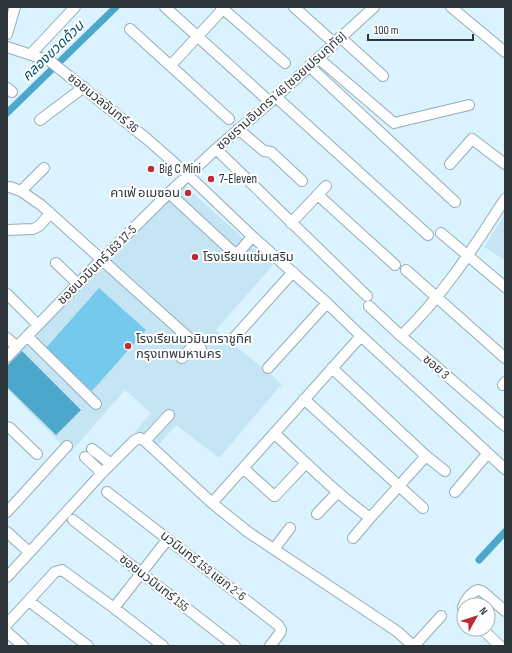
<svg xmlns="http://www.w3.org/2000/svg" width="512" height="653" font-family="'Sofia Sans Condensed','Noto Sans Thai',sans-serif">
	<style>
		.built { fill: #c5e5f4 }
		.green { fill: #75c9ec }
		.water { fill: #4da7cb }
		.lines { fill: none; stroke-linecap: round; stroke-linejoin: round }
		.canal { stroke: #4da7cb; stroke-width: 7 }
		.minor-casing { stroke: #94acb7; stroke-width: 12 }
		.minor { stroke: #fff; stroke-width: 10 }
		.poi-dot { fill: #bc2c38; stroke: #fff; stroke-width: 1.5 }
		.labels { text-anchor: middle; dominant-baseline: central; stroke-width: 4; stroke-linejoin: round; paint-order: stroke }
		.street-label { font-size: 13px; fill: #2d373b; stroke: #fff }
		.poi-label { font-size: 13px; fill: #2d373b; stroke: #fff; text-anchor: start }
		.water-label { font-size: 14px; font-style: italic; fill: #02526b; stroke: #fff }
	</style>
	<rect width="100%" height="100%" fill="#daf3ff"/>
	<path class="built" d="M184 185 273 265 216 330 282 384 219 458 176 425 155 449 135 432 151 413 125 390 70 453 7 389V361Z
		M505 214V260L484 247Z"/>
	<path class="green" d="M99 288 146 330 92 391 45 349Z"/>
	<path class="water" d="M22 351 81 410 56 435 7 387V366Z"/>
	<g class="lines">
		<path class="canal" d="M7 113 116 7
			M479 560 505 532"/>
		<g class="minor-casing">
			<path id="minor" d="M165 7 270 102
				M221 7 285 63
				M294 7 334 43
				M451 7 505 52
				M130 29 229 119
				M7 34 15 7
				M340 37 383 76
				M7 47 50 61 147 139 188 175 253 237 327 303 361 336 505 469
				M31 54 75 7
				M318 58 394 123 469 105
				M171 65 223 9
				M309 66 455 202
				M7 88 12 92
				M276 97 428 235
				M40 120 84 87
				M238 129 264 151 271 152 302 181
				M216 149 367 296
				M450 164 472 139 505 164
				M10 187 21 191 41 205 201 349
				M21 191 44 168
				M169 193 235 254C242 251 246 242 253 237
				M318 195 395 265
				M291 223 326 186
				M7 230 33 229 39 226 50 214
				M441 233 505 287
				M56 263 78 284
				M406 270 505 358
				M7 294 38 325
				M369 306 401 336 505 426
				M27 336 96 404
				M401 336C443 296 474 247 505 199
				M7 338 17 347
				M232 340 293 272
				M7 357 101 260 169 193 216 149 276 97 374 7
				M182 358 195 344
				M268 368 327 303
				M332 368 426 456 445 471
				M503 385 505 382
				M304 399 423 508
				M7 427 10 428 37 454
				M274 433C305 462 336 493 370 518L353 538
				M145 441 169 415
				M92 449 111 464
				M85 457 102 473
				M243 468 274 496H275L306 463
				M107 492 278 625 281 630 280 633 270 646
				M455 492 488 453
				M212 503 361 336
				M7 512 67 446
				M317 514 338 492
				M370 518 426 456
				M73 520 235 646
				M7 532 29 552
				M274 549 290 528
				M7 577 102 473 135 440 140 438 145 441 212 503 248 532 398 632 413 646
				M29 601 88 646
				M114 608 167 540
				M464 612 463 607C465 601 471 592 478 590L482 591 505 611
				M7 624 55 572 62 570 114 608 163 646
				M482 629 500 646
				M7 632 23 646
				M414 646 441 616"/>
		</g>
		<use href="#minor" class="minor"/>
	</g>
	<g class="poi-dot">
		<circle cx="151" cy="169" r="4"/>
		<circle cx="211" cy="179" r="4"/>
		<circle cx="188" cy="193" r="4"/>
		<circle cx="195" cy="257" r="4"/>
		<circle cx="128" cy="346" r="4"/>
	</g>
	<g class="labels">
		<g class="street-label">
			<text transform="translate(281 91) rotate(-42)">ซอยรามอินทรา 46 (ซอยเปรมฤทัย)</text>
			<text transform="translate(103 103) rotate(39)">ซอยนวลจันทร์ 36</text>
			<text transform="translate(97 265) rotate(-45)">ซอยนวมินทร์ 163 17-5</text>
			<text transform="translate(436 367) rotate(41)">ซอย 3</text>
			<text transform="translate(203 566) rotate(38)">นวมินทร์ 153 แยก 2-6</text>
			<text transform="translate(154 583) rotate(38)">ซอยนวมินทร์ 155</text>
		</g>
		<g class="poi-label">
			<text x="159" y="169">Big C Mini</text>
			<text x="219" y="179">7-Eleven</text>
			<text x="180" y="193" text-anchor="end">คาเฟ่ อเมซอน</text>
			<text x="203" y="257">โรงเรียนแช่มเสริม</text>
			<text x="136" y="339">โรงเรียนนวมินทราชูทิศ<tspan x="136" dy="15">กรุงเทพมหานคร</tspan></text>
		</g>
		<g class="water-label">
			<text transform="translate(53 51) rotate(-44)">คลองขวดด้วน</text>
		</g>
	</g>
	<rect width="512" height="653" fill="none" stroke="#2d373b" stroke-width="16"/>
	<g transform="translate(476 617) rotate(51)"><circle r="19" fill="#ffffff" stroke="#abafb1"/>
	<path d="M0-3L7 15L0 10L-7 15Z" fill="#bc2c38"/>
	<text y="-6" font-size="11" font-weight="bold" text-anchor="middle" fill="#2d373b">N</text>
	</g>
	<path d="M368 34v6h105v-6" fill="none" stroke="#2d373b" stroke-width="2"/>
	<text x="374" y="34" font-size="12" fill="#2d373b" stroke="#ffffff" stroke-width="3" paint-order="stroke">100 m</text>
</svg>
